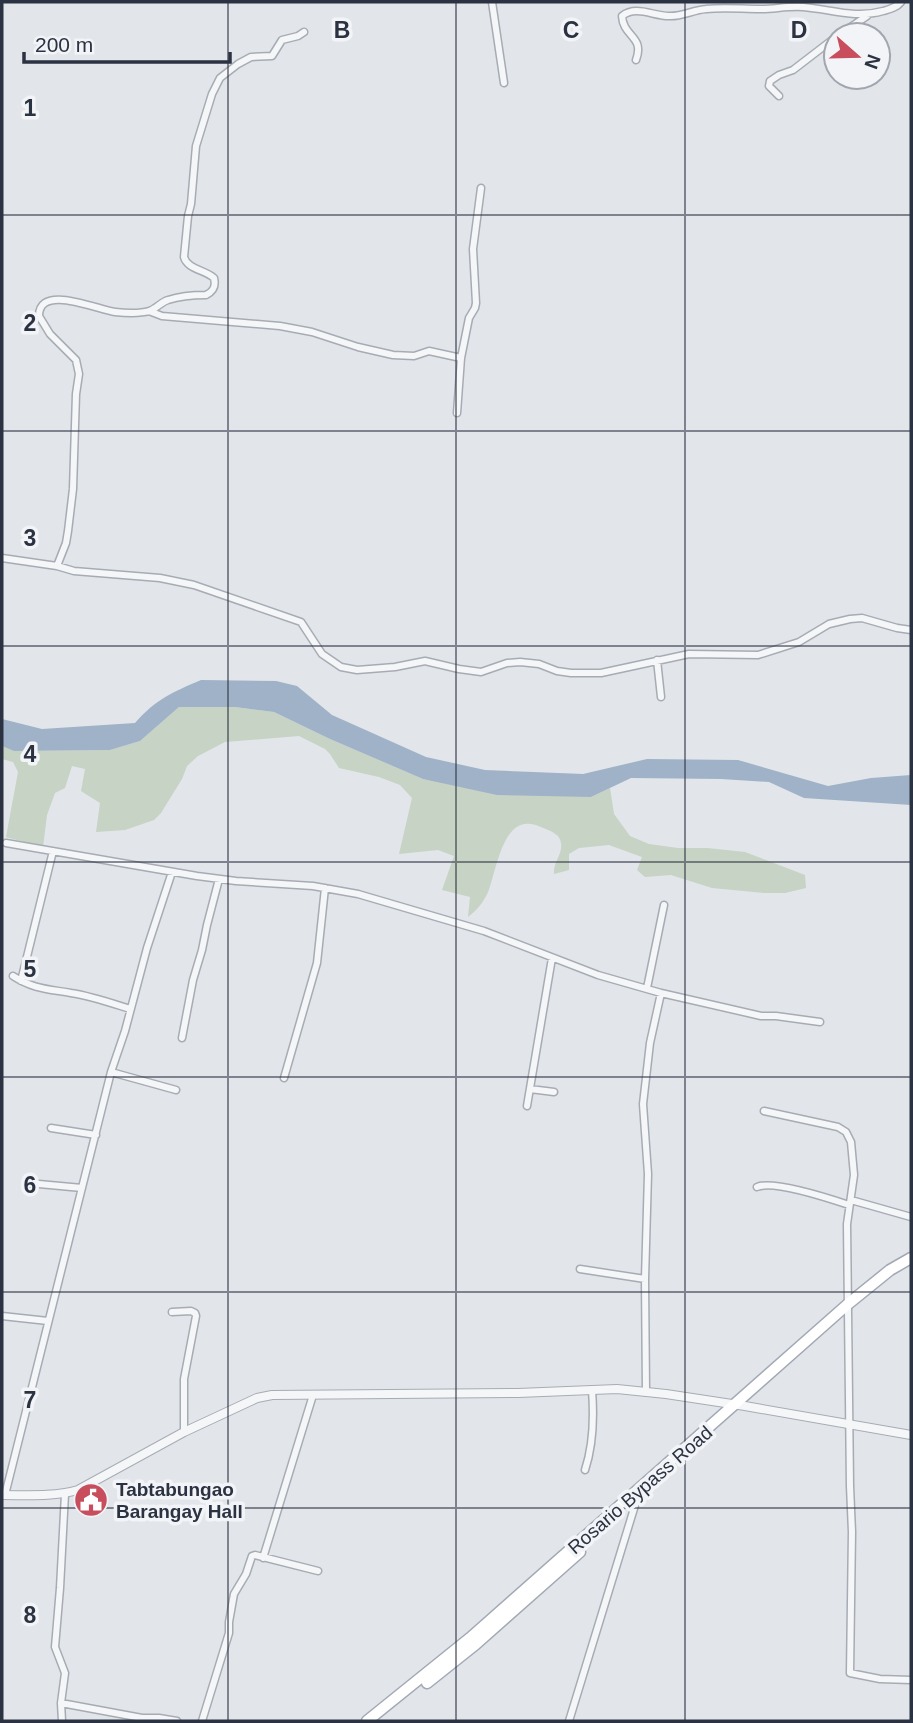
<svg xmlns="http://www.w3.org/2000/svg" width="913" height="1723" font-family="Helvetica,sans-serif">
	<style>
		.green { fill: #c7d3c4 }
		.water { fill: #9fb2c8 }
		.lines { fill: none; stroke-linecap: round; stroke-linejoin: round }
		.minor-casing { stroke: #a7acb4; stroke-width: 9 }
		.tertiary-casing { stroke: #a7acb4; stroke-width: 10 }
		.primary-casing { stroke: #a2a9b5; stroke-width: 13 }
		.minor { stroke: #f5f6f8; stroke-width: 6 }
		.tertiary { stroke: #f5f6f8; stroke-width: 8 }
		.primary { stroke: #fff; stroke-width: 10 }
		.grid { fill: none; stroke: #2b3241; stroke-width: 2; stroke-opacity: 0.55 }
		.labels { text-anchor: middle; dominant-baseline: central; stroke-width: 7; stroke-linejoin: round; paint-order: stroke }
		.poi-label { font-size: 19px; font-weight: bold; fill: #2b3241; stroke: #f2f4f7; text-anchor: start }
		.street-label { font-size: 19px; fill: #2b3241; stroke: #f2f4f7 }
		.grid-label { font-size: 23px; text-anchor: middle; font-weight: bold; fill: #2b3241; stroke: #f2f4f7; stroke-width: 7; stroke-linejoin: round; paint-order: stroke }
	</style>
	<rect width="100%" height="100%" fill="#e2e5ea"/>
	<path class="green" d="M179 707H234L274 712 330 739 423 779 591 797 610 788 614 814 630 836 649 844 678 848H707L745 852 805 875 806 888 785 893H764L712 888 671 875 645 877 637 870 642 857 609 845 579 848 569 854V870L554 874C553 862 563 854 561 843 560 835 553 832 546 829 542 828 536 824 531 824 502 819 496 873 488 892 483 903 477 910 468 917L470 897 442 890 454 856 438 850 399 854 412 798 400 785 379 777 339 768 330 754 325 749 299 736 225 742 198 756 187 766 182 779 161 813 154 820 125 830 96 832 100 803 81 791 85 769 72 766 65 788 55 793 47 815 43 847 6 837 18 772 13 762 2 759V746L15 751 110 750 140 741Z"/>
	<path class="water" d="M201 680 276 681 297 686 332 715 426 757 485 770 583 774 647 759 738 760 828 786 871 778 911 775V805L804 798 769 782 721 779 631 778 591 797 497 795 423 779 330 739 274 712 235 707H179L140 741 110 750 14 751 2 746V719L42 729 135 723C156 699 173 692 201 680Z"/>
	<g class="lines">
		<g class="minor-casing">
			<path id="minor" d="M492 2 504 83
				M839 35 867 16
				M636 60C645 36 623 37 622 16 636 5 653 16 669 16 681 17 693 10 706 9 724 7 742 9 760 9 774 9 788 6 803 7 830 9 855 19 883 11 890 9 896 8 901 2
				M779 96 769 86 770 81 779 75 793 70 836 37
				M149 311 162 316 280 326 312 332 358 347 393 355 414 356 429 351 461 358
				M457 413 461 358 469 318 475 308 476 303 473 249 481 188
				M2 558 57 566 74 571 160 578 194 585 301 622 322 654 341 667 357 670 395 667 425 661 459 669 481 672 507 663 520 662 539 664 557 671 571 673H601L689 654 758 655 799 642 829 624 850 619 862 618 897 628 911 630
				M57 566 66 543 68 531 73 489 76 394 79 374 76 360 50 334 39 316C39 283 98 310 115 312 125 313 139 314 149 311 156 309 161 302 168 300 180 296 194 295 206 295 214 291 216 286 214 278 205 270 187 269 184 257L188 216 191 204 196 146 212 94 220 78 238 64 251 57 272 56 282 40 298 36 304 32
				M657 660 661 697
				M6 843 197 876 236 881 313 886 358 894 484 931 598 975 661 993 761 1016H776L820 1022
				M13 976C33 989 48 989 71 993 91 996 111 1003 130 1009
				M21 981 53 851
				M647 988 664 905
				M182 1038 193 980 202 950 207 925 219 879
				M111 1072 176 1090
				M284 1078 317 963 325 888
				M530 1089 554 1092
				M527 1106 552 958
				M764 1111 838 1127 846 1132 851 1142 854 1175 847 1224 850 1486 852 1532 850 1673 880 1679 911 1680
				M51 1128 96 1135
				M28 1183 82 1188
				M757 1187C773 1180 831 1199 849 1205
				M851 1200 911 1217
				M580 1269 645 1279
				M172 1312 191 1311 195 1313 196 1316 184 1379V1432
				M2 1316 48 1321
				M646 1392 645 1279 648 1174 643 1104 650 1043 661 993
				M585 1470C593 1446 594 1416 592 1390
				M5 1495 111 1072 125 1031 147 948 172 872
				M263 1558 313 1395
				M61 1703 142 1718H159L177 1721
				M62 1721 61 1703 65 1673 55 1647 60 1588 65 1494
				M202 1721 229 1633V1622L234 1594 246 1574 252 1556 255 1555 318 1571
				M569 1721 636 1502"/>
		</g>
		<g class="tertiary-casing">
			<path id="tertiary" d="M2 1495C28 1495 53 1497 78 1490L184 1432 257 1398 272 1395 518 1393 617 1389 666 1394 745 1406 911 1435"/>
		</g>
		<g class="primary-casing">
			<path id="primary" d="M427 1683 476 1644 580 1552
				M367 1721 470 1638 848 1304 890 1270 911 1258"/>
		</g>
		<use href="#minor" class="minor"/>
		<use href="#tertiary" class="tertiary"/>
		<use href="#primary" class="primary"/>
	</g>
	<path class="grid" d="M228 2V1721M456 2V1721M685 2V1721M2 215H911M2 431H911M2 646H911M2 862H911M2 1077H911M2 1292H911M2 1508H911"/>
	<defs>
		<g id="civic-disc" transform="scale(1.75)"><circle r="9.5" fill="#c84e5d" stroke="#f2f4f7"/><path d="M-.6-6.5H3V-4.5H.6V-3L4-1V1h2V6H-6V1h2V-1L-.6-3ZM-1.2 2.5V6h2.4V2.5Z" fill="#fff"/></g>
	</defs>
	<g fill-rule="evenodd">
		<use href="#civic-disc" x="91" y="1500"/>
	</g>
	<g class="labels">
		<g class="poi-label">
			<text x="116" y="1489">Tabtabungao<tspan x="116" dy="22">Barangay Hall</tspan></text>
		</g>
		<g class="street-label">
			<text transform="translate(640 1490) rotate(-41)">Rosario Bypass Road</text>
		</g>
	</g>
	<g class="grid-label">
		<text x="342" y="38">B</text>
		<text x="571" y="38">C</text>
		<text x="799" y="38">D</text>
		<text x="30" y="116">1</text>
		<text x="30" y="331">2</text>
		<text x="30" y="546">3</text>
		<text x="30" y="762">4</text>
		<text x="30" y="977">5</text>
		<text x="30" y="1193">6</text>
		<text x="30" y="1408">7</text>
		<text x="30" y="1623">8</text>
	</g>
	<rect width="913" height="1723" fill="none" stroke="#2b3241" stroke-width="7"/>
	<g transform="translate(857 56) rotate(110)"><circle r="33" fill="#f2f4f7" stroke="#a2a6ae" stroke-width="2"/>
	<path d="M0-5L12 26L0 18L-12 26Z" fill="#c84e5d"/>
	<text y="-10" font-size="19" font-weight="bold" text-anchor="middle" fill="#2b3241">N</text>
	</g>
	<path d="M24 52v10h206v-10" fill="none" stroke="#2b3241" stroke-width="3.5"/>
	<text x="35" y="52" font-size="21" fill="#2b3241" stroke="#f2f4f7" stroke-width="5" paint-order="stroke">200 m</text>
</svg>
